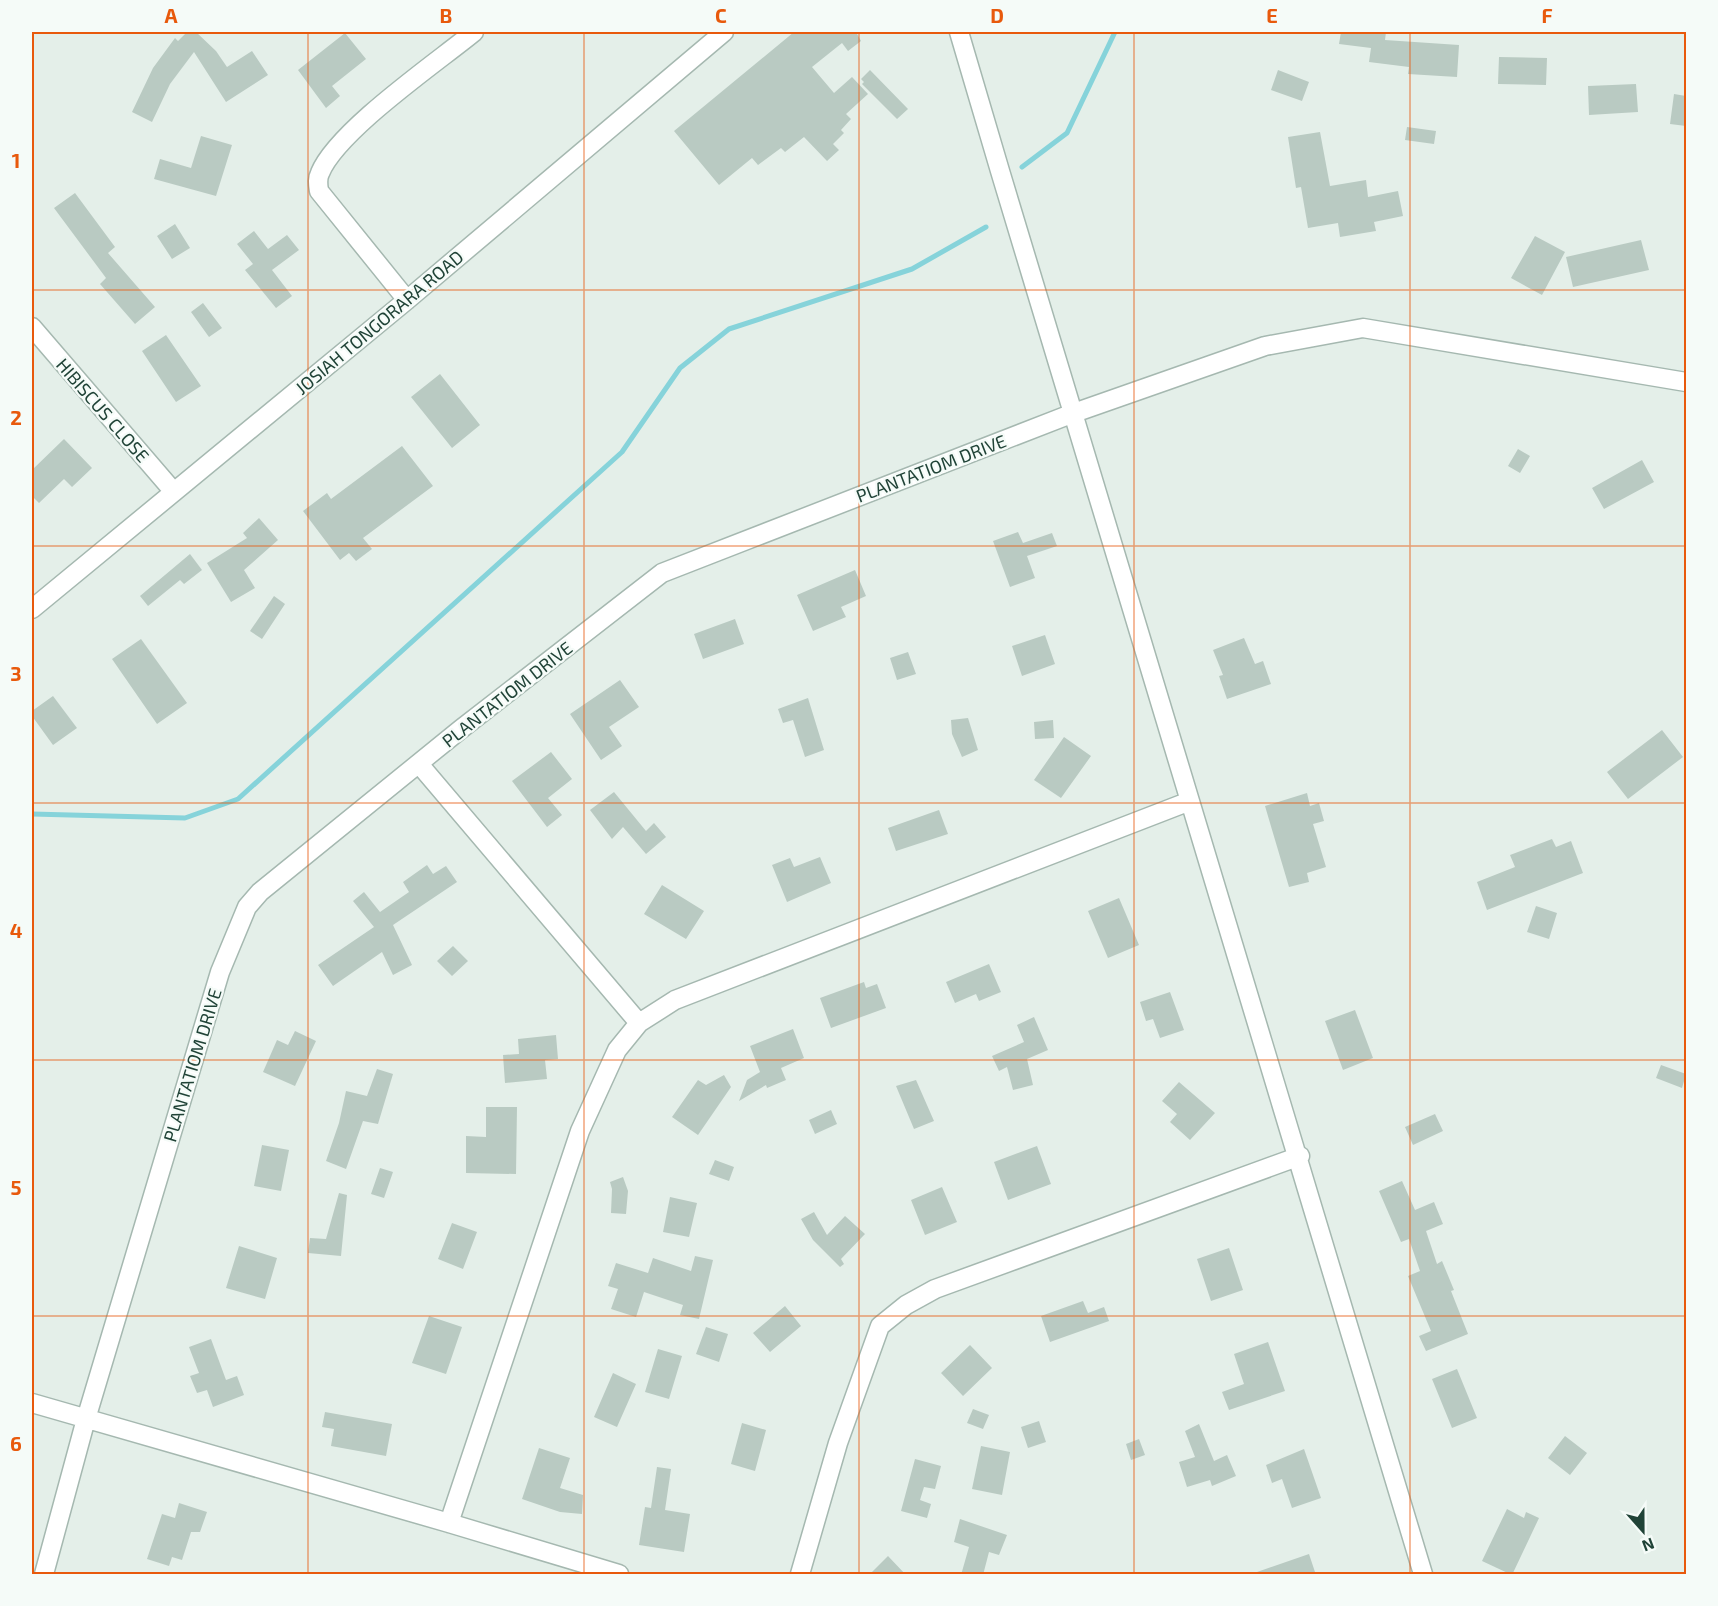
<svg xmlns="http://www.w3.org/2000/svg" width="1718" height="1606" font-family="'Exo 2',sans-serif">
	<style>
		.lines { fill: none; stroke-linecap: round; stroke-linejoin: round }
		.stream { stroke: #86d3da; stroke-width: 5 }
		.building { fill: #b9cac2 }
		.minor-casing { stroke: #a5b8b0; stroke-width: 21 }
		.minor { stroke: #fff; stroke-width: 18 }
		.grid { fill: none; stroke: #e8590c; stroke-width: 1.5; stroke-opacity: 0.55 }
		.labels { text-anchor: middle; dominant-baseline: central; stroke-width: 4.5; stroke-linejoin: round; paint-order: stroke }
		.street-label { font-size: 18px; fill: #204337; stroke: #f5fbf8 }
		.neatline { fill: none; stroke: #e8590c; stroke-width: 2 }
		.grid-label { font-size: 20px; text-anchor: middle; font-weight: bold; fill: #e8590c }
	</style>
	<rect width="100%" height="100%" fill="#e4efe9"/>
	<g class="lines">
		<path class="stream" d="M1022 167 1067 133 1115 32
			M32 814 185 818 238 799 622 452 680 368 729 329 912 269 986 227"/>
	</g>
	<path class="building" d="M187 32H196L216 51 227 67 252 51 268 75 226 102 194 52 170 84 152 122 132 112 153 68 175 38 178 41Z
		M794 32H856L861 41 848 51 842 43 812 67 834 93 852 77 868 94 846 114 851 119 841 130 844 133 833 144 839 150 827 161 804 137 785 152 781 148 758 165 752 158 719 185 674 131Z
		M1341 32H1386L1385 40 1459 45 1457 77 1408 74 1409 67 1369 62 1371 48 1339 44Z
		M345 33 366 59 332 86 340 96 326 108 298 70Z
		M1499 57 1547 58 1546 85 1498 84Z
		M870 70 908 109 897 119 862 84 864 82 861 79Z
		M1278 70 1309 82 1302 101 1271 90Z
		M1636 84 1638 112 1589 115 1588 86Z
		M1674 94 1686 96V126L1670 124Z
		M1407 127 1436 131 1434 144 1405 140Z
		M1320 132 1330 186 1366 180 1368 197 1398 191 1403 216 1374 222 1376 231 1340 237 1338 223 1308 228 1301 187 1296 188 1288 137Z
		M201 136 232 145 216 196 154 179 160 159 191 168Z
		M75 193 115 247 108 253 155 307 135 324 100 284 106 278 54 208Z
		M175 224 190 248 172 259 157 236Z
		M254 231 268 249 287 235 299 250 272 270 292 296 276 308 245 270 253 264 237 244Z
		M1535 236 1565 252 1542 295 1511 278Z
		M1641 240 1649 270 1573 287 1566 257Z
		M203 303 222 328 209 337 191 312Z
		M166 335 201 386 176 402 142 351Z
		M440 374 480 425 452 448 411 397Z
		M64 439 92 468 72 487 64 479 39 503 32 496V470Z
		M402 446 433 486 363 538 372 549 356 561 349 553 340 560 303 511 327 493 331 499Z
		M1518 449 1530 456 1520 473 1508 466Z
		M1642 460 1654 482 1604 509 1592 488Z
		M259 518 278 540 244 570 255 588 231 602 207 563 247 538 243 533Z
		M1018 532 1023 543 1052 533 1057 546 1027 556 1035 578 1010 587 993 541Z
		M190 554 202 570 184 584 180 580 148 606 140 596Z
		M855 570 866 596 841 607 846 617 813 631 797 595Z
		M274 596 285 604 262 639 250 631Z
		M735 619 744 644 703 659 694 634Z
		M1045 635 1055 664 1022 676 1012 646Z
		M1244 638 1255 664 1263 661 1271 684 1227 699 1219 676 1223 675 1213 650Z
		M141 639 187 703 157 724 112 659Z
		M908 652 916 674 897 680 890 658Z
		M620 680 639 707 609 727 622 746 601 760 570 714Z
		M53 696 77 728 53 745 32 716V711Z
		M808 698 824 750 805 757 793 720 783 723 778 709Z
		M968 718 978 750 962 757 952 734 951 720Z
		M1053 720 1054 738 1035 739 1034 722Z
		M1662 730 1683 757 1628 799 1607 772Z
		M1064 737 1091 756 1061 798 1034 780Z
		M551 752 572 779 548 798 562 815 547 827 512 781Z
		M614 792 646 831 654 823 666 837 646 854 623 827 612 839 590 810Z
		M1307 793 1310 806 1319 803 1324 821 1313 824 1326 867 1307 873 1309 882 1289 887 1265 806Z
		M939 810 948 834 896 851 888 828Z
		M1552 839 1556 847 1571 841 1583 873 1487 910 1477 882 1515 867 1510 855Z
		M820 857 831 883 787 902 772 865 790 858 794 867Z
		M427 865 433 874 446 866 457 882 393 925 412 965 393 975 382 952 333 986 318 965 374 927 353 901 364 892 380 912 409 892 403 882Z
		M662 885 704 911 686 939 644 914Z
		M1119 898 1139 945 1108 958 1088 911Z
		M1536 906 1557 913 1549 939 1527 932Z
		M453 946 468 961 452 976 437 961Z
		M989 964 1001 992 979 1001 976 994 955 1003 946 982Z
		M864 982 866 988 877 984 886 1008 831 1028 820 998Z
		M1170 992 1184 1030 1160 1038 1153 1019 1146 1021 1140 1002Z
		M1355 1010 1373 1058 1343 1070 1325 1021Z
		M1034 1017 1048 1050 1027 1059 1033 1085 1013 1090 1007 1067 999 1071 992 1056 1024 1042 1017 1025Z
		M793 1029 804 1058 781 1068 786 1080 767 1088 766 1085 739 1101 747 1080 760 1072 750 1046Z
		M295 1031 316 1041 295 1086 263 1072 277 1040 288 1045Z
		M556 1035 558 1059 545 1060 547 1079 505 1083 503 1055 519 1054 518 1039Z
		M1661 1065 1686 1074 1682 1088 1656 1078Z
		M377 1069 393 1074 378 1124 363 1121 346 1169 326 1161 339 1123 346 1091 367 1096Z
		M724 1075 731 1087 698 1135 672 1117 698 1080 706 1085Z
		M916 1080 934 1121 914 1129 896 1086Z
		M1179 1082 1215 1113 1190 1140 1170 1122 1177 1114 1162 1101Z
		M486 1107H517L516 1174 466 1173V1136L486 1137Z
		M831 1110 837 1124 815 1134 809 1120Z
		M1435 1114 1443 1131 1413 1145 1405 1127Z
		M262 1145 289 1150 281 1191 254 1186Z
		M1037 1146 1051 1184 1008 1200 994 1162Z
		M715 1160 734 1167 729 1181 709 1174Z
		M380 1168 393 1172 384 1198 371 1194Z
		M623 1177 628 1191 626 1214 611 1213 612 1189 610 1182Z
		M1402 1181 1415 1210 1434 1202 1443 1224 1426 1231 1437 1264 1442 1261 1454 1290 1451 1291 1468 1334 1426 1351 1419 1336 1431 1331 1408 1276 1420 1271 1409 1239 1401 1242 1379 1191Z
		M942 1187 957 1222 925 1235 911 1200Z
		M339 1193 347 1195 341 1256 308 1253 310 1238 326 1239Z
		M670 1197 697 1203 689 1237 663 1232Z
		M814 1212 827 1235 845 1216 865 1234 841 1259 844 1264 840 1267 813 1240 801 1219Z
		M452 1223 477 1232 463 1269 438 1259Z
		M239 1246 277 1258 265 1299 226 1288Z
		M1229 1248 1243 1290 1211 1301 1197 1259Z
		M695 1256 713 1260 699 1319 680 1315 683 1305 644 1292 636 1317 611 1309 618 1289 608 1286 616 1263 648 1273 653 1258 691 1271Z
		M1083 1301 1088 1313 1104 1307 1109 1321 1050 1342 1041 1316Z
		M785 1306 801 1326 770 1352 753 1333Z
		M429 1316 462 1327 446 1374 412 1363Z
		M706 1327 728 1334 719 1362 696 1354Z
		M211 1339 226 1380 237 1376 244 1395 213 1407 207 1390 197 1393 190 1376 199 1373 189 1347Z
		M1268 1342 1285 1391 1229 1410 1222 1392 1244 1384 1234 1354Z
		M970 1345 992 1368 963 1396 941 1373Z
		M658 1349 682 1356 669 1399 645 1392Z
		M1457 1369 1477 1418 1452 1428 1432 1379Z
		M613 1373 636 1384 617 1427 594 1417Z
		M973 1409 989 1415 983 1429 967 1423Z
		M325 1412 392 1424 386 1456 331 1446 334 1429 322 1427Z
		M1039 1421 1046 1442 1028 1448 1021 1427Z
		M742 1423 766 1430 755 1471 731 1464Z
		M1199 1424 1214 1461 1227 1455 1236 1476 1212 1486 1210 1480 1187 1487 1179 1462 1195 1457 1185 1431Z
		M1565 1436 1587 1453 1570 1475 1548 1458Z
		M1139 1439 1145 1455 1131 1460 1126 1444Z
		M981 1446 1010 1452 1002 1495 972 1489Z
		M539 1448 570 1458 560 1488 583 1495 582 1514 560 1512 522 1499Z
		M1304 1449 1321 1498 1292 1508 1282 1479 1272 1483 1266 1465Z
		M915 1459 941 1466 935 1489 924 1487 920 1500 931 1504 927 1518 901 1511Z
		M657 1467 671 1469 665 1510 690 1514 684 1552 639 1545 645 1507 651 1508Z
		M179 1503 207 1512 200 1532H191L182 1560 172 1557 169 1566 147 1559 162 1514 175 1518Z
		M1507 1509 1524 1518 1526 1512 1539 1518 1512 1575 1482 1561Z
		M960 1519 1007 1535 999 1555 989 1552 983 1575H961L969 1547 954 1542Z
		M1309 1554 1316 1575H1257V1572Z
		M888 1556 906 1575H869Z"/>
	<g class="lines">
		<g class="minor-casing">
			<path id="minor" d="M959 32C1110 547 1271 1059 1423 1574
				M407 300 319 191C318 184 317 179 320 173 337 131 436 63 474 32
				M32 327 174 492
				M32 609 407 300 724 32
				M419 764 639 1023
				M32 1403 449 1523 619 1574
				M449 1523 580 1131 617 1050 639 1023 675 1000 1190 801
				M44 1574 86 1419 220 972 247 907 260 892 461 729 662 573 1071 414 1265 346 1363 328 1686 382
				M800 1574 838 1443 880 1326 906 1305 935 1289 1300 1156"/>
		</g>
		<use href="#minor" class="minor"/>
	</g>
	<path class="grid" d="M308 32V1574M584 32V1574M859 32V1574M1134 32V1574M1410 32V1574M32 290H1686M32 546H1686M32 803H1686M32 1060H1686M32 1316H1686"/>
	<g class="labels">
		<g class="street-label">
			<text transform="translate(379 322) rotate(-40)">JOSIAH TONGORARA ROAD</text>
			<text transform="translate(103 410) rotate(49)">HIBISCUS CLOSE</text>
			<text transform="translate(931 468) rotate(-21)">PLANTATIOM DRIVE</text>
			<text transform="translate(507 694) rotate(-38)">PLANTATIOM DRIVE</text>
			<text transform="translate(192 1065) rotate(-73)">PLANTATIOM DRIVE</text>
		</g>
	</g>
	<rect width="1718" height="1606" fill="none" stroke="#f5fbf8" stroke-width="66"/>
	<g transform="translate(1643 1531) rotate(159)" stroke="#f5fbf8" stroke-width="4.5" paint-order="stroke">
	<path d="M0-4.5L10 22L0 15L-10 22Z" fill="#204337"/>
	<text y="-9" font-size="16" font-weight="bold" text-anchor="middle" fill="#204337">N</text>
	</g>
	<rect x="33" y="33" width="1652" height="1540" class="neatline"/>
	<g class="grid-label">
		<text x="171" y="23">A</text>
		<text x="446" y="23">B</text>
		<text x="721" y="23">C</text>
		<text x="997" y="23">D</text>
		<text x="1272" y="23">E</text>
		<text x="1547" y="23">F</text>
		<text x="16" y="168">1</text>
		<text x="16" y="425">2</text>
		<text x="16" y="681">3</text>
		<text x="16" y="938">4</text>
		<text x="16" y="1195">5</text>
		<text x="16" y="1451">6</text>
	</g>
</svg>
